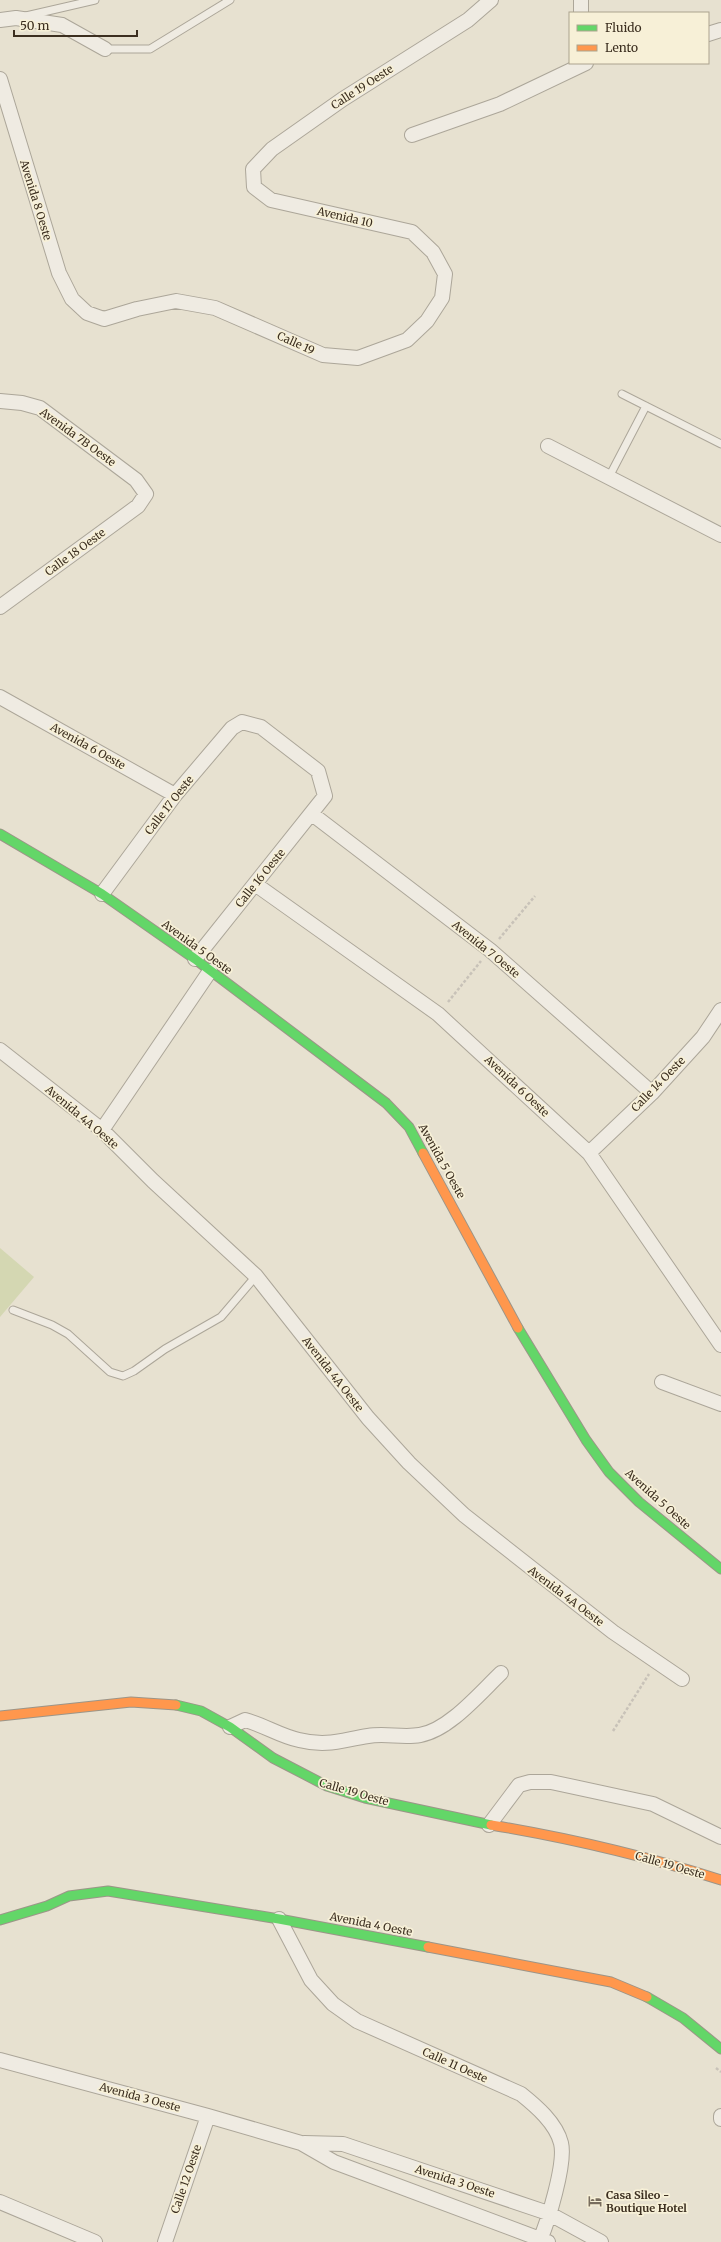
<svg xmlns="http://www.w3.org/2000/svg" width="721" height="2242" font-family="Merriweather,serif">
	<style>
		.green { fill: #d4d7b2 }
		.lines { fill: none; stroke-linecap: round; stroke-linejoin: round }
		.lane-casing { stroke: #aca699; stroke-width: 9 }
		.street-casing { stroke: #aca699; stroke-width: 16 }
		.fast-casing { stroke: #9c9588; stroke-width: 11 }
		.slow-casing { stroke: #9c9588; stroke-width: 11 }
		.path { stroke: #c8c2b8; stroke-width: 2.5; stroke-dasharray: 3 2; stroke-linecap: butt }
		.lane { stroke: #efebe2; stroke-width: 7 }
		.street { stroke: #efebe2; stroke-width: 14 }
		.fast { stroke: #63d668; stroke-width: 9 }
		.slow { stroke: #ff974d; stroke-width: 9 }
		.labels { text-anchor: middle; dominant-baseline: central; stroke-width: 3.5; stroke-linejoin: round; paint-order: stroke }
		.street-label { font-size: 11px; fill: #3c2f20; stroke: #f7f0d7 }
		.poi-label { font-size: 11px; font-weight: bold; fill: #3c2f20; stroke: #f7f0d7; text-anchor: start }
	</style>
	<rect width="100%" height="100%" fill="#e7e1d0"/>
	<path class="green" d="M0 1248 34 1277 0 1317Z"/>
	<g class="lines">
		<g class="lane-casing">
			<path id="lane" d="M26 16 95 0
				M105 49H150L230 0
				M622 394 721 444
				M609 477 646 406
				M13 1310 52 1325 68 1334 110 1372 123 1376 134 1371 165 1349 221 1317 256 1276"/>
		</g>
		<g class="street-casing">
			<path id="street" d="M581 13V0
				M0 20 16 18 62 25 105 49
				M708 34 721 30
				M0 79 59 273 72 299 87 313 104 319 137 309 176 301 215 308 323 355 358 358 407 340 427 321 442 298 445 274 433 252 412 232 271 200 254 187 253 169 272 149 343 99 468 20 491 0
				M412 135 500 104 586 63
				M0 401 22 403 40 408 136 480 146 494 138 506 0 607
				M548 446 721 535
				M0 697 175 795
				M312 814 490 950 652 1093
				M255 884 438 1014 589 1153 721 1345
				M102 894 175 795 232 728 242 722 261 727 318 771 325 796 195 959
				M0 1050 102 1130 153 1181 256 1276 368 1418 409 1463 464 1515 613 1632 682 1679
				M102 1130 210 971
				M589 1153 652 1093 703 1037 721 1010
				M662 1382 721 1404
				M230 1727 245 1720C264 1725 280 1736 299 1740 327 1747 342 1740 368 1736 385 1733 403 1738 420 1735 449 1730 479 1694 501 1673
				M489 1825 519 1785 530 1782H551L653 1804 721 1837
				M279 1919 311 1980 333 2004 357 2021 521 2094C536 2106 556 2123 561 2143 566 2163 548 2222 539 2242
				M0 2060 208 2116 301 2143 334 2162 548 2242
				M721 2116V2119
				M304 2143 343 2144 548 2213 601 2242
				M0 2202 95 2242
				M165 2242 208 2116"/>
		</g>
		<g class="fast-casing">
			<path id="fast" d="M0 834 102 894 195 959 386 1103 409 1127 423 1153
				M518 1328 586 1440 609 1472 639 1502 721 1569
				M176 1705 201 1711 230 1727 273 1758 327 1786 365 1798 491 1825
				M0 1920 47 1906 69 1896 108 1891 279 1919 428 1947
				M647 1997 683 2018 721 2049"/>
		</g>
		<g class="slow-casing">
			<path id="slow" d="M423 1153 518 1328
				M0 1716 131 1702 176 1705
				M491 1825C569 1838 646 1856 721 1880
				M428 1947 611 1982 647 1997"/>
		</g>
		<path class="path" d="M499 939 535 896
			M448 1002 481 961
			M613 1731 649 1674
			M716 2068 721 2072"/>
		<use href="#lane" class="lane"/>
		<use href="#street" class="street"/>
		<use href="#fast" class="fast"/>
		<use href="#slow" class="slow"/>
	</g>
	<defs>
		<g id="hotel-bare" transform="scale(1.08)"><path d="M-6-4.5h1.5V1H6V5H4.5V3h-9V5H-6ZM-4 0a1.8 1.8 0 1 1 3.6 0ZM.5 0V-2.5h3Q6-2.5 6 0Z" fill="#786d5e" stroke="#f7f0d7" stroke-width="2.5" paint-order="stroke"/></g>
	</defs>
	<g fill-rule="evenodd">
		<use href="#hotel-bare" x="595" y="2201"/>
	</g>
	<g class="labels">
		<g class="street-label">
			<text transform="translate(362 87) rotate(-33)">Calle 19 Oeste</text>
			<text transform="translate(36 200) rotate(73)">Avenida 8 Oeste</text>
			<text transform="translate(345 217) rotate(13)">Avenida 10</text>
			<text transform="translate(296 343) rotate(24)">Calle 19</text>
			<text transform="translate(78 437) rotate(36)">Avenida 7B Oeste</text>
			<text transform="translate(75 552) rotate(-36)">Calle 18 Oeste</text>
			<text transform="translate(88 746) rotate(29)">Avenida 6 Oeste</text>
			<text transform="translate(169 805) rotate(-52)">Calle 17 Oeste</text>
			<text transform="translate(260 878) rotate(-51)">Calle 16 Oeste</text>
			<text transform="translate(197 947) rotate(36)">Avenida 5 Oeste</text>
			<text transform="translate(486 949) rotate(39)">Avenida 7 Oeste</text>
			<text transform="translate(658 1084) rotate(-46)">Calle 14 Oeste</text>
			<text transform="translate(517 1086) rotate(43)">Avenida 6 Oeste</text>
			<text transform="translate(82 1117) rotate(40)">Avenida 4A Oeste</text>
			<text transform="translate(442 1161) rotate(61)">Avenida 5 Oeste</text>
			<text transform="translate(333 1374) rotate(52)">Avenida 4A Oeste</text>
			<text transform="translate(658 1499) rotate(42)">Avenida 5 Oeste</text>
			<text transform="translate(566 1596) rotate(37)">Avenida 4A Oeste</text>
			<text transform="translate(354 1792) rotate(16)">Calle 19 Oeste</text>
			<text transform="translate(670 1865) rotate(16)">Calle 19 Oeste</text>
			<text transform="translate(371 1924) rotate(11)">Avenida 4 Oeste</text>
			<text transform="translate(455 2065) rotate(24)">Calle 11 Oeste</text>
			<text transform="translate(140 2097) rotate(15)">Avenida 3 Oeste</text>
			<text transform="translate(186 2179) rotate(-71)">Calle 12 Oeste</text>
			<text transform="translate(455 2181) rotate(18)">Avenida 3 Oeste</text>
		</g>
		<g class="poi-label">
			<text x="606" y="2195">Casa Sileo -<tspan x="606" dy="13">Boutique Hotel</tspan></text>
		</g>
	</g>
	<rect x="569" y="12" width="140" height="52" fill="#f7f0d7" stroke="#aca38e"/>
	<rect x="577" y="25" width="20" height="6" fill="#63d668" stroke="#aca38e"/>
	<text x="605" y="32" font-size="12" fill="#3c2f20">Fluido</text>
	<rect x="577" y="45" width="20" height="6" fill="#ff974d" stroke="#aca38e"/>
	<text x="605" y="52" font-size="12" fill="#3c2f20">Lento</text>
	<path d="M14 30v6h123v-6" fill="none" stroke="#3c2f20" stroke-width="2"/>
	<text x="20" y="30" font-size="12" fill="#3c2f20" stroke="#f7f0d7" stroke-width="3" paint-order="stroke">50 m</text>
</svg>
